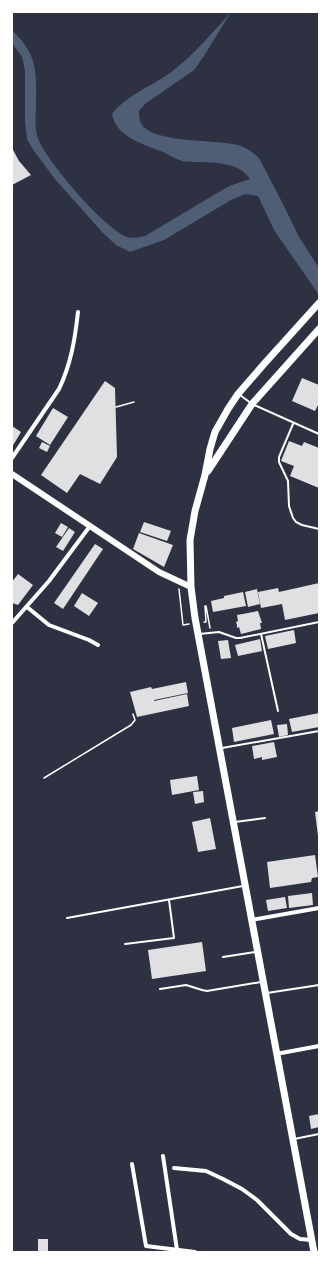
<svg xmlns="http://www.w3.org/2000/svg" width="331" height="1264" font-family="'Open Sans',sans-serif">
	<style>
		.water { fill: #4f5d75 }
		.building { fill: #e0e0e3 }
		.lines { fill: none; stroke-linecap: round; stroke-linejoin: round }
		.path { stroke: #fff; stroke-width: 1.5 }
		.service { stroke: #fff; stroke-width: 2 }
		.minor { stroke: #fff; stroke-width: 4 }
		.primary { stroke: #fff; stroke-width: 6 }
		.trunk { stroke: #fff; stroke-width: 7 }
	</style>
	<rect width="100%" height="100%" fill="#2d3142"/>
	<path class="water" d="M231 12 204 56 194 70 145 104C144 106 140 109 139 111 139 114 139 118 140 121 141 123 143 127 145 128 160 142 212 140 232 144 243 145 251 151 259 158L283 204 299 237 319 268V295L274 230 258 196 245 194 231 200 164 240 130 252 116 245 102 232 54 178 32 148 27 139 25 121V71L22 57 12 43V30C40 57 36 75 36 111 35 121 35 132 39 141 50 165 104 228 127 237 133 239 139 237 145 236L229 186 250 179C238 161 214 163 194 162 191 161 186 162 182 161 176 159 169 155 163 152 143 144 116 137 112 114 127 95 150 87 170 73 193 56 212 33 231 12Z"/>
	<path class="building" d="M12 148 19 161 31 175 12 185Z
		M302 378 319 385V403L315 411 292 401Z
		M105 381 115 388 117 457 100 484 80 474 67 493 41 475Z
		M53 408 68 417 50 445 36 436Z
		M12 426 21 432 12 447Z
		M289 441 302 446 304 442 319 448V488L290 476 294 466 281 461Z
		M42 442 50 446 47 452 39 448Z
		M144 522 171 531 167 541 140 532Z
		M61 523 68 527 62 537 55 533Z
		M69 528 75 532 63 551 56 547Z
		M139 533 173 545 164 567 133 549Z
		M95 544 103 549 63 609 54 603Z
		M18 574 33 585 18 605 12 603V582Z
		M319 583V613L285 620 282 604 261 608 258 592 278 588 279 592Z
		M257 589 260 604 248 607 245 592Z
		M243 592 246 606 213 612 211 601 224 598V596Z
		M82 593 98 603 89 616 74 606Z
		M258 611 262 623H260L261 629 241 634 239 627 237 628V625L236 622 238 621 237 615Z
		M294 630 296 643 268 649 265 636Z
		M260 639 262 651 238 656 235 645Z
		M228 640 231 658 221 659 218 641Z
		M186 682 188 693 154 700V701L187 694 189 706 137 717 130 692 151 687 152 689Z
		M319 713V727L292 732 289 719Z
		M271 720 274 734 234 742 232 728Z
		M287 724 288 735 279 737 277 725Z
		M274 742 277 757 262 760V757L254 759 252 746Z
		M197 776 199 790 172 795 170 780Z
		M203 791 204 802 195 804 193 792Z
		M319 811V835L318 836 315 812Z
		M210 818 216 849 198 852 192 822Z
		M315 855 318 877 312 878 311 882 270 888 267 862Z
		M312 893 313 905 289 908 288 896Z
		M285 897 287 908 268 911 266 900Z
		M202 942 206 971 152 979 148 950Z
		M319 1114V1127L311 1129 309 1116Z
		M38 1239H48V1252H38Z"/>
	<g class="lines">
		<path class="path" d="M116 407 134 402
			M179 589 183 625 189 624
			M205 606H206L210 628
			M204 622H206L205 606
			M44 778 131 725 135 720 133 714"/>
		<path class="service" d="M240 395 252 404 319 434
			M293 424 279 457V462L288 481 289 506 293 518 296 522 302 525 319 529
			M199 634 219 632 236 638H240L319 622
			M261 634 278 711
			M222 748 319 731
			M235 822 265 818
			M67 918 243 886
			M125 944 174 938 169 900
			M223 957 255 952
			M160 989 186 985 202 990 207 991 261 982
			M267 993 319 985
			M294 1139 319 1134"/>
		<path class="minor" d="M12 458 59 389C71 364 75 339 78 312
			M27 607 49 625 89 640 98 645
			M12 623 49 581 90 526
			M251 920 319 908
			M276 1054 319 1046
			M163 1156 177 1250
			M132 1164 146 1246 195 1252
			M174 1168 206 1171 223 1179 242 1189 257 1200 291 1234 300 1239 312 1240"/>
		<path class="primary" d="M12 474 159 572 191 587"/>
		<path class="trunk" d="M208 471 252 404 319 329
			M314 1252 195 618 191 587 190 540 195 511 205 475 210 449 215 432 228 409 238 394 264 364 319 303"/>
	</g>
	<rect width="331" height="1264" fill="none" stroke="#ffffff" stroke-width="26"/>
</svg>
